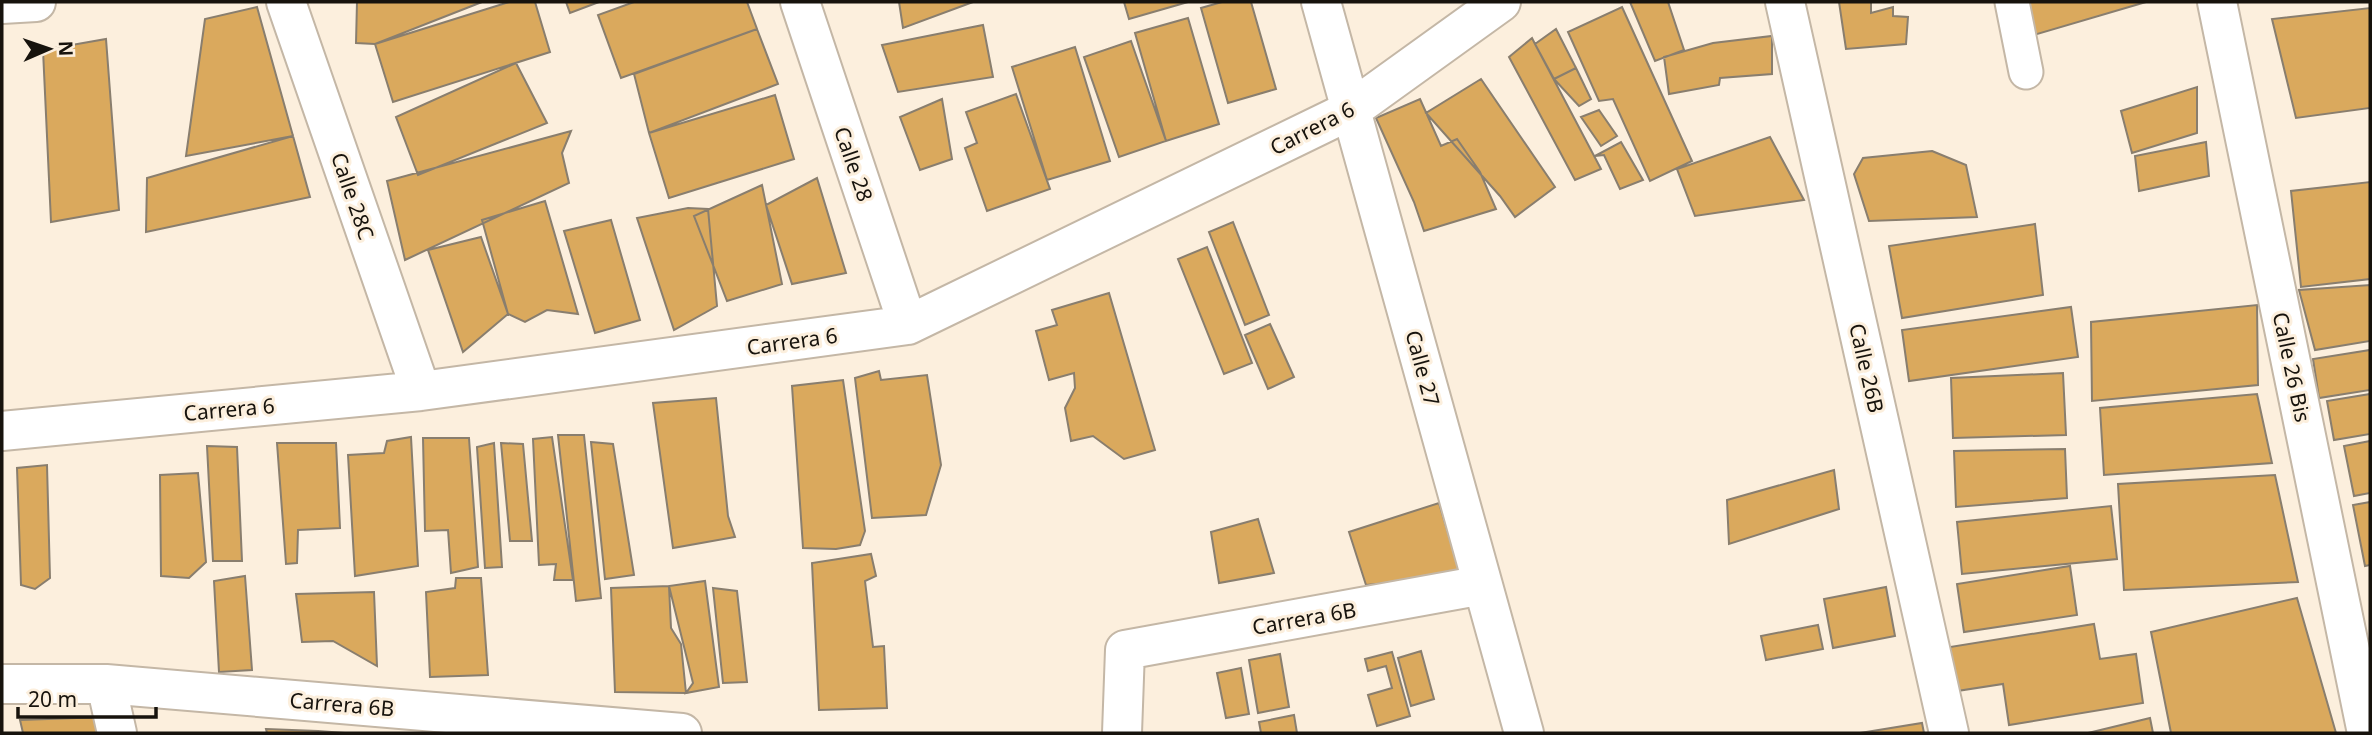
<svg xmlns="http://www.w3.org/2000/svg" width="2372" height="735" font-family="'Noto Sans',sans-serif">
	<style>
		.building { fill: #daa95d; stroke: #897e6e; stroke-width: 2 }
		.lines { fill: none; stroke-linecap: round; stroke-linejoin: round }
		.pedestrian-casing { stroke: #c4b7a6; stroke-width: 37 }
		.minor-casing { stroke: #c4b7a6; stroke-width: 42 }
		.pedestrian { stroke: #fff; stroke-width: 33 }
		.minor { stroke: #fff; stroke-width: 38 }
		.labels { text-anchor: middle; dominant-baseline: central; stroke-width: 6; stroke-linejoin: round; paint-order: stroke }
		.street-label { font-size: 21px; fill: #17130d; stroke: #fcefdd }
	</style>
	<rect width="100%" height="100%" fill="#fcefdd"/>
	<path class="building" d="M357 2H482L375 44 356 43Z
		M509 2H535L550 52 393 102 375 44Z
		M566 2H599L570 13Z
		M634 2H747L757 29 621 78 598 15Z
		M899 2H973L903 28Z
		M1124 2H1188L1129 19Z
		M1222 2H1251L1276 89 1228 103 1201 8Z
		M1630 2H1668L1684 50 1655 61Z
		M1839 2H1871V13L1893 7V16L1908 17 1906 44 1846 49Z
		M2022 2H2146L2027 37Z
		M257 7 293 136 186 156 205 19Z
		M1622 7 1692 161 1650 181 1613 99 1599 101 1568 32Z
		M2370 8V108L2296 118 2272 19Z
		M1188 18 1219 124 1166 141 1135 33Z
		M983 25 993 77 898 92 882 45Z
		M757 29 778 84 649 133 634 74Z
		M1556 29 1576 68 1554 79 1535 44Z
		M1772 36V74L1720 78 1719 85 1669 94 1664 57 1713 43Z
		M1532 38 1535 44 1601 169 1575 180 1509 57Z
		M106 39 119 210 51 222 43 50Z
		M1131 41 1166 141 1119 157 1084 57Z
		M1075 47 1110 161 1047 180 1012 67Z
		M516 63 547 123 418 175 396 117Z
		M1576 68 1591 99 1579 106 1554 79Z
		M1481 79 1555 187 1515 217 1500 196 1426 113Z
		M2197 87V133L2132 153 2121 111Z
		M1016 94 1050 189 987 211 965 148 977 143 966 112Z
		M775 95 794 159 669 198 649 133Z
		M942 99 952 159 920 170 900 117Z
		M1420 99 1441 146 1457 139 1480 172 1496 209 1424 231 1414 202 1376 118Z
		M1599 110 1617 136 1601 146 1581 117Z
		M571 131 562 153 569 183 405 260 387 181Z
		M293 136 310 197 146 232 147 178Z
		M1770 137 1804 200 1695 216 1677 169Z
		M1621 142 1643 180 1620 189 1604 155 1595 156Z
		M2206 142 2209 176 2139 191 2135 156Z
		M1932 151 1966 165 1977 217 1869 221 1854 174 1863 158Z
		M817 178 846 273 792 284 766 205Z
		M2370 182V279L2301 287 2291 191Z
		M762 185 782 284 727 301 694 216Z
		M545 201 578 314 547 310 525 322 508 314 482 220Z
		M688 208 708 209 717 306 674 330 637 218Z
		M611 220 640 320 595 333 564 231Z
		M1233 222 1269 315 1245 325 1209 232Z
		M2035 224 2043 295 1902 318 1889 246Z
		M481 237 508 314 463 352 428 250Z
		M1207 247 1252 363 1224 374 1178 259Z
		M2370 285V341L2315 350 2299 290Z
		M1109 293 1155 450 1124 459 1093 436 1071 441 1065 408 1075 388 1074 373 1049 380 1036 331 1057 325 1052 310Z
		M2257 305 2258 385 2092 401 2091 322Z
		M2071 307 2078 357 1909 381 1902 330Z
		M1270 324 1294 377 1268 389 1245 335Z
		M2370 350V390L2319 398 2313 359Z
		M879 371 881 380 927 375 941 465 926 515 872 518 855 378Z
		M2063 373 2066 435 1953 438 1951 378Z
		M843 380 865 531 860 545 836 549 803 548 792 386Z
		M2257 394 2272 463 2104 475 2100 408Z
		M2370 394V434L2334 440 2327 401Z
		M716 398 728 516 735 537 673 548 653 403Z
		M558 435H584L601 598 576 601Z
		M411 437 418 566 355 576 348 455 384 453 387 441Z
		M552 437 573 580H554L556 564 539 565 533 439Z
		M423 438H469L478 567 451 573 448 530 425 531Z
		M2370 441V493L2354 496 2344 446Z
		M591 442 613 444 634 575 605 579Z
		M277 443H336L340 528 298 530 297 563 286 564Z
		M494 443 502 567 485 568 477 447Z
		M501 443 523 444 532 541H510Z
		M207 446 237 447 242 561H213Z
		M2065 449 2067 498 1956 507 1954 451Z
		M47 465 50 578 35 589 21 585 17 468Z
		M1834 470 1839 509 1729 544 1727 500Z
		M198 473 206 562 189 578 161 576 160 475Z
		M2275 475 2298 582 2124 590 2118 484Z
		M2370 502V565L2365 566 2353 505Z
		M1439 503 1461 576 1366 585 1349 532Z
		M2111 506 2117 559 1962 574 1957 522Z
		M1258 519 1274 573 1219 583 1211 532Z
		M871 554 876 576 865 581 873 647 884 646 887 708 819 710 812 563Z
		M2070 566 2077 615 1964 632 1957 584Z
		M245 576 252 670 219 672 214 581Z
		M456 578H481L488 675 430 677 426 592 455 588Z
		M705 581 719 687 686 693 693 683 669 586Z
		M669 586 671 628 681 644 686 693 615 692 611 588Z
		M1886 587 1895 636 1833 648 1824 599Z
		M713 588 737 591 747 682 723 683Z
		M374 592 377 666 333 641 302 642 296 594Z
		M2297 598 2336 733H2171L2151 632Z
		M2094 624 2100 659 2136 654 2143 703 2009 725 2003 684 1957 691 1950 647Z
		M1818 625 1823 649 1766 660 1761 636Z
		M1421 651 1434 699 1411 706 1398 658Z
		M1392 652 1410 716 1377 726 1368 695 1392 688 1386 666 1368 671 1365 659Z
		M1280 654 1289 707 1258 713 1249 660Z
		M1241 668 1249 714 1226 718 1217 673Z
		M1294 715 1297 733H1261L1259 722Z
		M105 717 108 733H23L20 720Z
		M2150 718 2153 733H2088Z
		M1922 723 1924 733H1860Z
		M266 729 318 731 345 733H267Z"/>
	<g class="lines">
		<g class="pedestrian-casing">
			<path id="pedestrian" d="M2012 2 2026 72"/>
		</g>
		<g class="minor-casing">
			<path id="minor" d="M286 2 421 391
				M800 2 908 325
				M1321 2 1524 733
				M1785 2 1949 733
				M2217 2 2367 733
				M2 4 36 2
				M2 431 421 391 908 325 1351 110 1501 2
				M2 684H106L682 733
				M106 684 117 733
				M1122 733 1125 650 1483 585"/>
		</g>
		<use href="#pedestrian" class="pedestrian"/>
		<use href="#minor" class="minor"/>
	</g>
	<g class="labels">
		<g class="street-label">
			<text transform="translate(1312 128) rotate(-27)">Carrera 6</text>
			<text transform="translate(854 164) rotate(71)">Calle 28</text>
			<text transform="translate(353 196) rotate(71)">Calle 28C</text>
			<text transform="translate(792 341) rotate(-8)">Carrera 6</text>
			<text transform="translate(2292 367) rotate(78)">Calle 26 Bis</text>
			<text transform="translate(1423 368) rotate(75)">Calle 27</text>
			<text transform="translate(1867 368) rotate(77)">Calle 26B</text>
			<text transform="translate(229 409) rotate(-5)">Carrera 6</text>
			<text transform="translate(1304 618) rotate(-10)">Carrera 6B</text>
			<text transform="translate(342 704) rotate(5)">Carrera 6B</text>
		</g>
	</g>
	<rect width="2372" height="735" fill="none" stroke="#17130d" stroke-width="7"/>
	<g transform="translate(49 49) rotate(88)" stroke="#fcefdd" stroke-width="5" paint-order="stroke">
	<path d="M0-5L12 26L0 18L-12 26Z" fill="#17130d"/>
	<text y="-10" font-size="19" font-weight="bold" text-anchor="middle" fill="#17130d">N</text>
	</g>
	<path d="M18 707v10h138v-10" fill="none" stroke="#17130d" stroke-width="3.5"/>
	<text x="28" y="707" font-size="21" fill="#17130d" stroke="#fcefdd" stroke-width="5" paint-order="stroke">20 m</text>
</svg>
